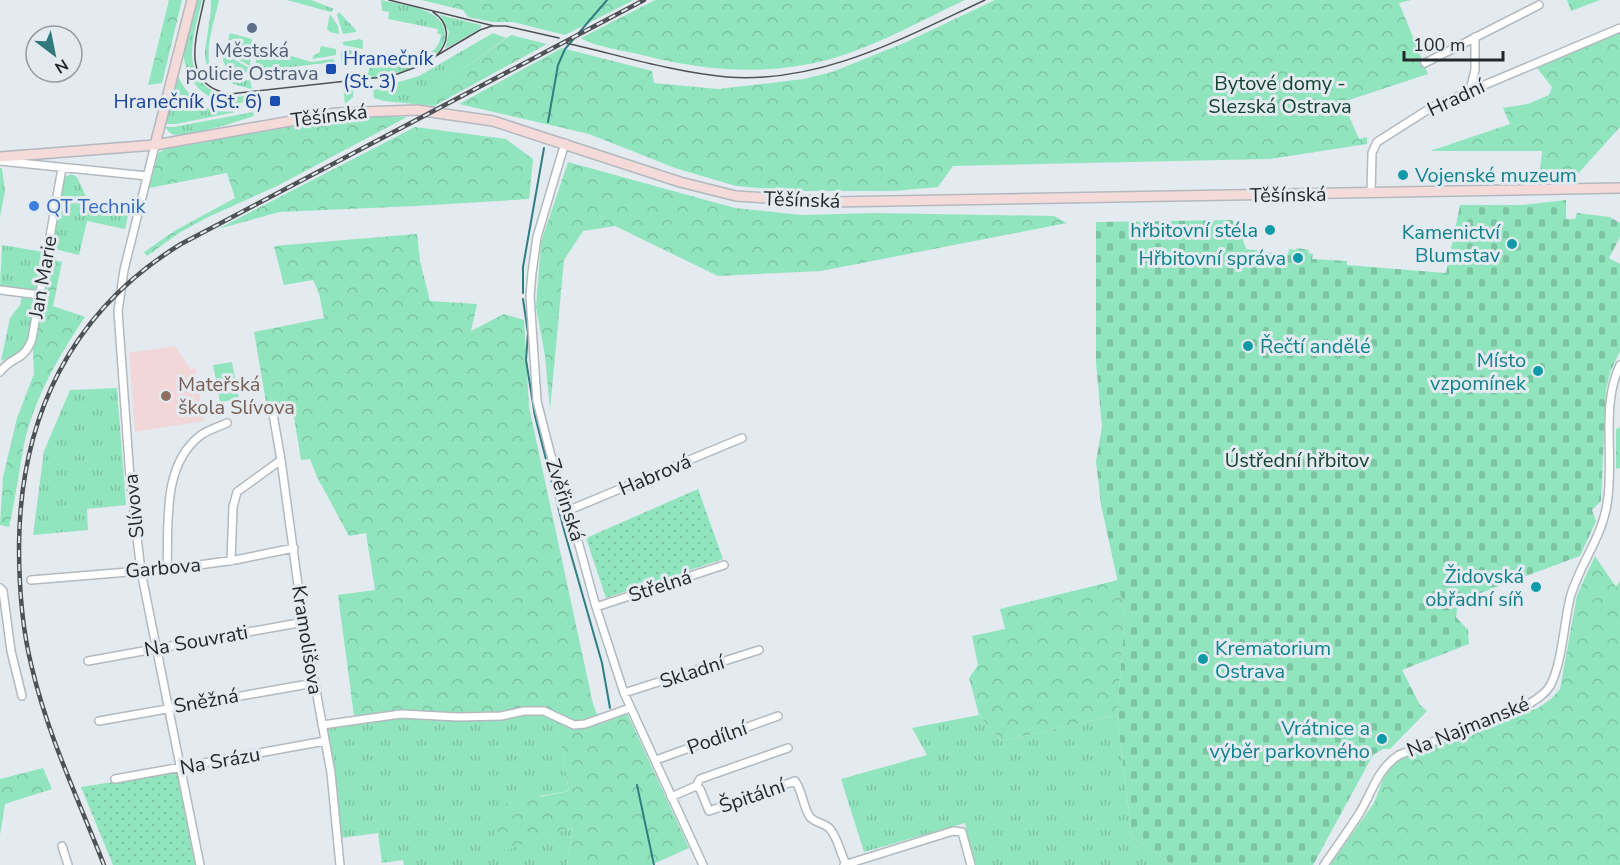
<svg xmlns="http://www.w3.org/2000/svg" width="1620" height="865" font-family="'Nunito Sans',sans-serif">
	<style>
		.education { fill: #f2d7d9 }
		.grass { fill: url(#grass-tufts) }
		.forest { fill: url(#forest-crowns) }
		.cemetery { fill: url(#cemetery-stones) }
		.garden { fill: url(#garden-dots) }
		.pitch { fill: #91e5be }
		.lines { fill: none; stroke-linecap: round; stroke-linejoin: round }
		.stream { stroke: #317d84; stroke-width: 2 }
		.street-casing { stroke: #b2b9bf; stroke-width: 10 }
		.secondary-casing { stroke: #b2b9bf; stroke-width: 12 }
		.street { stroke: #fff; stroke-width: 7 }
		.secondary { stroke: #f4dad9; stroke-width: 9 }
		.tram { stroke: #4e5254; stroke-width: 1.5 }
		.rail-casing { stroke: #4e5254; stroke-width: 4.5 }
		.rail { stroke: #e3eaf0; stroke-width: 2; stroke-dasharray: 7; stroke-linecap: butt }
		.service-dot { fill: #5c6f8a; stroke: #e3eaf0; stroke-width: 2 }
		.transit-dot { fill: #1a4fb4; stroke: #e3eaf0; stroke-width: 2 }
		.culture-dot { fill: #0f9aa8; stroke: #e3eaf0; stroke-width: 2 }
		.shop-dot { fill: #3f7fe0; stroke: #e3eaf0; stroke-width: 2 }
		.education-dot { fill: #8d6e63; stroke: #e3eaf0; stroke-width: 2 }
		.labels { text-anchor: middle; dominant-baseline: central; stroke-width: 6; stroke-linejoin: round; paint-order: stroke }
		.service-label { font-size: 20px; fill: #4e5e75; stroke: #e3eaf0 }
		.transit-label { font-size: 20px; fill: #164399; stroke: #e3eaf0; text-anchor: start }
		.park-label { font-size: 20px; fill: #144230; stroke: #e3eaf0 }
		.street-label { font-size: 20px; fill: #25282a; stroke: #e3eaf0 }
		.culture-label { font-size: 20px; fill: #0d838f; stroke: #e3eaf0; text-anchor: end }
		.shop-label { font-size: 20px; fill: #366cbe; stroke: #e3eaf0; text-anchor: start }
		.education-label { font-size: 20px; fill: #785e54; stroke: #e3eaf0; text-anchor: start }
	</style>
	<defs>
		<pattern id="grass-tufts" width="24" height="20" patternUnits="userSpaceOnUse" patternTransform="scale(1.5)"><rect width="24" height="20" fill="#91e5be"/><path d="M3 7l-1-3M5 7V3M7 7l1-3M15 17l-1-3M17 17v-4M19 17l1-3" fill="none" stroke="#7dc4a3"/></pattern>
		<pattern id="forest-crowns" width="20" height="18" patternUnits="userSpaceOnUse" patternTransform="scale(1.5)"><rect width="20" height="18" fill="#91e5be"/><path d="M2 6a3 3 0 1 1 6 0M12 15a3 3 0 1 1 6 0" fill="none" stroke="#7dc4a3"/></pattern>
		<pattern id="cemetery-stones" width="16" height="16" patternUnits="userSpaceOnUse" patternTransform="scale(1.5)"><rect width="16" height="16" fill="#91e5be"/><path d="M2 7V4a2 2 0 0 1 4 0v3zM10 15v-3a2 2 0 0 1 4 0v3z" fill="#7dc4a3"/></pattern>
		<pattern id="garden-dots" width="8" height="8" patternUnits="userSpaceOnUse" patternTransform="scale(1.5)"><rect width="8" height="8" fill="#91e5be"/><path d="M2 2h.1M6 6h.1" fill="none" stroke="#7dc4a3" stroke-width="1.8" stroke-linecap="round"/></pattern>
	</defs>
	<rect width="100%" height="100%" fill="#e3eaf0"/>
	<path class="education" d="M175 346 191 370 195 366 204 421 135 432 129 353Z"/>
	<path class="grass" d="M197 0H202C196 29 179 70 211 90 216 93 221 96 228 97 237 98 247 95 256 94V101C247 102 237 104 228 103 203 100 182 76 184 50 186 34 193 16 197 0Z
		M211 0H219C215 22 194 72 226 81 234 83 242 81 250 80L252 89C182 74 211 52 211 0Z
		M287 0H311L334 9 331 12Z
		M381 0C398 4 420 6 435 16 442 21 445 28 445 37 443 65 389 76 367 79L372 55 376 57V61L398 66 402 62 405 65C419 59 441 52 441 34H437L438 29 388 19 389 12 382 11Z
		M339 12 356 30V32L343 34 337 15Z
		M330 14 338 26 339 34 330 32 327 29Z
		M440 15 481 25V28L445 49 449 32Z
		M230 33 252 39 250 66 225 52Z
		M493 33 506 38 422 99 424 105 384 101 374 98 373 90 419 76Z
		M360 39 363 41V49L343 45V42Z
		M257 46 312 62 333 59 335 62 255 71Z
		M321 46 336 49V55L312 59 314 55 319 53Z
		M343 49 362 52 357 59 341 62V52Z
		M223 53 249 68 250 72 237 74 228 70 223 61Z
		M178 76C186 93 198 107 217 111 223 112 231 111 236 112L176 124H165Z
		M354 84 353 97 345 104 343 85Z
		M253 112 254 116C239 121 185 139 172 134 168 132 168 130 165 127H174Z
		M0 168H2L5 191 0 217Z
		M71 174 77 177 88 201 130 207 125 229 87 221 79 255 51 248 65 177Z
		M2 245 44 252 36 292 0 287Z
		M22 295 36 298C33 314 33 344 19 353 13 357 6 359 1 361L10 318 20 305Z
		M117 388 126 505 87 509 88 530 33 535 44 451 70 390Z
		M545 713 554 720 558 726 569 791 540 796 493 854 573 827 567 865H404L403 860 382 863 378 833 341 838 328 729 399 718 458 720Z
		M979 715 1001 741 1117 715 1132 837 1173 865H974L965 823 864 852 841 779 927 755 912 728Z"/>
	<path class="forest" d="M169 0H182L162 83 148 85Z
		M421 0H634L565 35 513 22H492L468 17 463 10Z
		M655 0H965C920 21 875 47 827 60 765 76 704 71 642 55 626 51 595 47 581 38Z
		M995 0H1411L1399 3 1428 74 1343 102 1359 139 1367 137V144L1270 159 953 166 938 187 894 191H791L736 186 675 168 589 134 459 104 562 48 652 71 654 83 718 89 804 79 832 72 904 43Z
		M1567 0H1600L1571 11Z
		M1620 33V127L1575 177 1539 181 1542 151H1430L1510 124 1503 108 1528 104 1549 95 1552 87 1537 68Z
		M511 35 547 44 434 106 424 105 421 99Z
		M360 117H407L277 186 206 218 179 233 147 256 144 252 176 230 235 198 227 173 149 188 158 153 166 149 270 130Z
		M415 127 506 139 533 159 529 199 416 206 279 212 218 229Z
		M568 162 735 208 802 215 875 213 1054 216 1067 223 821 271 718 276 615 226 583 231 564 260 550 410 545 356 536 307 541 242Z
		M417 234 420 261 430 301 477 304 471 331 504 314 524 320 529 407 593 704 601 724 627 713 689 848 651 865H567L573 827 493 855 496 806 569 791 558 727 546 706 485 714 401 711 354 716 338 595 375 590 366 533 349 536 317 477 310 459 301 460 292 405 267 408 254 332 324 318 319 293 313 280 284 285 274 246Z
		M50 259 62 262 53 306 85 317C59 356 34 398 24 445 19 472 15 500 9 527L0 525 3 477 17 418 34 374 33 348Z
		M1620 427V468L1616 469V429Z
		M1595 556 1616 587 1620 581V865H1330L1374 803 1385 774 1399 759 1538 708 1551 699 1560 689 1577 595Z
		M1118 580 1125 614 1117 715 1001 741 979 715 969 678 978 665 972 636 1005 629 1000 609Z
		M43 768 52 789 5 804 0 835V779Z"/>
	<path class="cemetery" d="M1566 200V219H1575L1577 213 1610 217 1620 223V237L1609 258 1620 264V351L1611 370 1606 389 1601 501 1592 510 1596 521 1580 556 1459 601 1456 617 1468 630 1469 644 1402 670 1420 705 1427 711 1390 749H1383L1373 755 1313 865H1173L1132 837 1117 715 1125 614 1101 505 1096 461 1102 427 1096 363V222L1232 220 1239 228 1246 249 1288 255 1289 249 1296 250 1297 248 1309 250 1308 253 1313 254 1312 259 1347 261V265L1446 273 1460 205H1522Z"/>
	<path class="garden" d="M698 489 723 559 606 598 586 538Z
		M177 772 195 865H113L81 787Z"/>
	<path class="pitch" d="M232 362 239 399 220 402 213 365Z"/>
	<g class="lines">
		<path class="stream" d="M548 122 558 65 565 49 607 0
			M523 293V267L544 148
			M523 299 528 333 526 360 535 416 564 530 602 663 610 708
			M637 785 654 865"/>
		<g class="street-casing">
			<path id="street" d="M1425 63 1539 5
				M1470 90 1475 70V37
				M565 143 537 237 532 273 530 296 537 401 556 475 579 545 596 607 624 693 703 865
				M155 145 124 270 118 311 130 478 141 571 200 865
				M0 161 147 176
				M1371 193 1372 153 1377 142 1432 107 1620 28
				M0 290 40 295
				M0 372C11 356 24 362 32 339L62 168
				M273 414 281 460 301 607 331 773 340 865
				M567 511 742 438
				M231 561 233 507 237 492 281 460
				M167 569C169 525 161 465 201 435 208 430 218 427 227 423
				M31 580 177 568 235 560 294 548
				M0 588 3 591 11 651 22 696
				M596 607 724 565
				M88 661 304 622
				M624 693 759 650
				M99 721 314 683
				M322 725 401 714 458 717 501 716 524 711H544L574 725 585 724 630 708
				M656 760 778 716
				M115 779 325 741
				M696 786 700 789 709 811 795 781C803 792 803 807 810 817 815 823 825 823 830 829 838 838 840 853 846 864
				M671 797 696 786 700 779 788 748
				M62 846 68 865
				M844 865 953 831 962 832 971 865
				M1324 865C1336 848 1348 831 1359 814 1372 793 1377 769 1399 755L1529 704C1537 699 1545 694 1550 686 1562 664 1564 623 1570 598 1579 565 1602 538 1607 504 1615 459 1600 407 1620 365"/>
		</g>
		<g class="secondary-casing">
			<path id="secondary" d="M155 145 192 0
				M0 157 155 145 336 113 417 110 493 121 680 182 736 196 832 202 1620 188"/>
		</g>
		<use href="#street" class="street"/>
		<use href="#secondary" class="secondary"/>
		<path class="tram" d="M204 0C197 35 178 85 230 94L392 76 419 66 480 30 492 26H506L559 38
			M389 0 494 26
			M433 12C449 22 451 41 437 55
			M566 43C619 55 672 72 727 77 821 84 903 38 985 0"/>
		<g class="rail-casing">
			<path id="rail" d="M104 865C79 801 48 736 32 668 22 629 19 587 19 546 20 418 70 312 181 244L644 0"/>
		</g>
		<use href="#rail" class="rail"/>
	</g>
	<circle class="service-dot" cx="252" cy="28" r="6"/>
	<g class="transit-dot">
		<rect x="325" y="63" width="12" height="12" rx="3"/>
		<rect x="269" y="95" width="12" height="12" rx="3"/>
	</g>
	<g class="culture-dot">
		<circle cx="1403" cy="175" r="6"/>
		<circle cx="1270" cy="230" r="6"/>
		<circle cx="1512" cy="244" r="6"/>
		<circle cx="1298" cy="258" r="6"/>
		<circle cx="1248" cy="346" r="6"/>
		<circle cx="1538" cy="371" r="6"/>
		<circle cx="1536" cy="587" r="6"/>
		<circle cx="1203" cy="659" r="6"/>
		<circle cx="1382" cy="739" r="6"/>
	</g>
	<circle class="shop-dot" cx="34" cy="206" r="6"/>
	<circle class="education-dot" cx="166" cy="396" r="6"/>
	<g class="labels">
		<g class="service-label">
			<text x="252" y="50">Městská<tspan x="252" dy="23">policie Ostrava</tspan></text>
		</g>
		<g class="transit-label">
			<text x="343" y="58">Hranečník<tspan x="343" dy="23">(St. 3)</tspan></text>
			<text x="263" y="101" text-anchor="end">Hranečník (St. 6)</text>
		</g>
		<g class="park-label">
			<text x="1280" y="83">Bytové domy -<tspan x="1280" dy="23">Slezská Ostrava</tspan></text>
			<text x="1297" y="460">Ústřední hřbitov</text>
		</g>
		<g class="street-label">
			<text transform="translate(1456 98) rotate(-25)">Hradní</text>
			<text transform="translate(329 116) rotate(-7)">Těšínská</text>
			<text transform="translate(1288 195) rotate(-1)">Těšínská</text>
			<text transform="translate(802 200) rotate(2)">Těšínská</text>
			<text transform="translate(43 277) rotate(-80)">Jan Marie</text>
			<text transform="translate(655 475) rotate(-23)">Habrová</text>
			<text transform="translate(565 500) rotate(72)">Zvěřinská</text>
			<text transform="translate(134 506) rotate(-96)">Slívova</text>
			<text transform="translate(163 568) rotate(-5)">Garbova</text>
			<text transform="translate(660 586) rotate(-18)">Střelná</text>
			<text transform="translate(307 640) rotate(81)">Kramolišova</text>
			<text transform="translate(196 641) rotate(-10)">Na Souvrati</text>
			<text transform="translate(692 672) rotate(-18)">Skladní</text>
			<text transform="translate(206 701) rotate(-10)">Sněžná</text>
			<text transform="translate(1468 727) rotate(-22)">Na Najmanské</text>
			<text transform="translate(717 738) rotate(-20)">Podílní</text>
			<text transform="translate(220 761) rotate(-10)">Na Srázu</text>
			<text transform="translate(752 796) rotate(-19)">Špitální</text>
		</g>
		<g class="culture-label">
			<text x="1415" y="175" text-anchor="start">Vojenské muzeum</text>
			<text x="1258" y="230">hřbitovní stéla</text>
			<text x="1500" y="232">Kamenictví<tspan x="1500" dy="23">Blumstav</tspan></text>
			<text x="1286" y="258">Hřbitovní správa</text>
			<text x="1260" y="346" text-anchor="start">Řečtí andělé</text>
			<text x="1526" y="360">Místo<tspan x="1526" dy="23">vzpomínek</tspan></text>
			<text x="1524" y="576">Židovská<tspan x="1524" dy="23">obřadní síň</tspan></text>
			<text x="1215" y="648" text-anchor="start">Krematorium<tspan x="1215" dy="23">Ostrava</tspan></text>
			<text x="1370" y="728">Vrátnice a<tspan x="1370" dy="23">výběr parkovného</tspan></text>
		</g>
		<g class="shop-label">
			<text x="46" y="206">QT Technik</text>
		</g>
		<g class="education-label">
			<text x="178" y="384">Mateřská<tspan x="178" dy="23">škola Slívova</tspan></text>
		</g>
	</g>
	<g transform="translate(54 54) rotate(148)"><circle r="28" fill="#e3eaf0" stroke="#979ca1" stroke-width="1.5"/>
	<path d="M0-4.5L10 22L0 15L-10 22Z" fill="#307a7c"/>
	<text y="-9" font-size="16" font-weight="bold" text-anchor="middle" fill="#25282a">N</text>
	</g>
	<path d="M1404 51v9h99v-9" fill="none" stroke="#25282a" stroke-width="3"/>
	<text x="1413" y="51" font-size="18" fill="#25282a" stroke="#e3eaf0" stroke-width="4.5" paint-order="stroke">100 m</text>
</svg>
